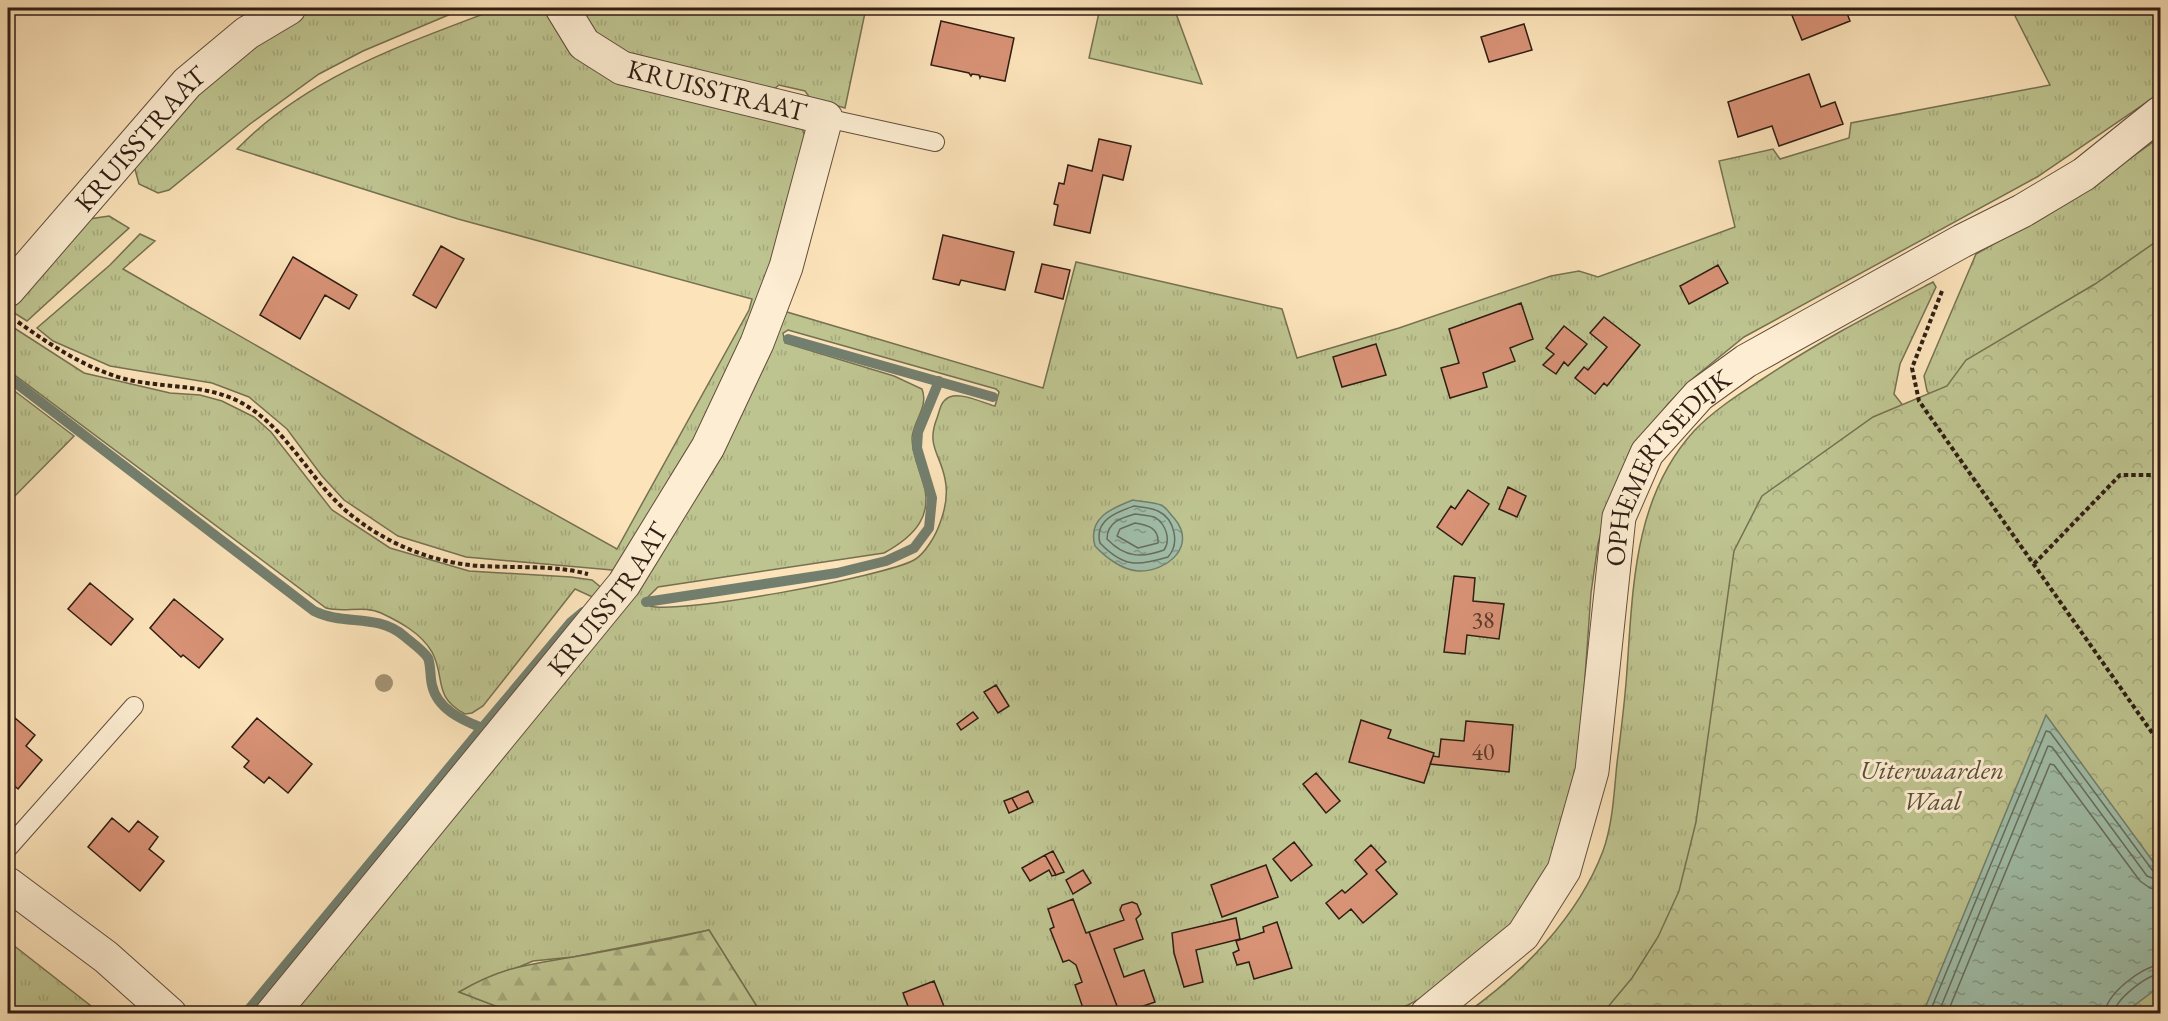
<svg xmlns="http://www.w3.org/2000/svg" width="2168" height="1021" font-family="'EB Garamond',serif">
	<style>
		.grass { fill: url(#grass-tufts); stroke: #767152; stroke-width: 1.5; fill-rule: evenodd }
		.forest { fill: url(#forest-firs); stroke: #767152; stroke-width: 1.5 }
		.park { fill: url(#park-crowns); stroke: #767152; stroke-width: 1.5 }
		.water { fill: url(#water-ripples); stroke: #737f6e; stroke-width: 1.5 }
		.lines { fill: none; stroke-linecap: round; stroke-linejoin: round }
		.shore { stroke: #686e5e; stroke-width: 1.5 }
		.stream { stroke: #737f6e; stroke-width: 10 }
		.building { fill: #d89276; stroke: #2f1e13; stroke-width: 1.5 }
		.service-casing { stroke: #624f3d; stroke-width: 20 }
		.minor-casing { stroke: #624f3d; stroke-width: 35 }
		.path { stroke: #2f1e13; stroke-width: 4; stroke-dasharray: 4.5 3; stroke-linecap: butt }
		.service { stroke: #fdedd2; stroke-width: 18 }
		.minor { stroke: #fdedd2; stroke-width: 33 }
		.tree { fill: #a39272 }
		.labels { text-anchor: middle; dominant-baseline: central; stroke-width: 6; stroke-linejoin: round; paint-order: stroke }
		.number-label { font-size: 24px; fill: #593b2c }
		.street-label { font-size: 27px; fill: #2f1e13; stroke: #fdedd2 }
		.park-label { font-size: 27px; font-style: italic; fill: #5a5038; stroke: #fdedd2 }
	</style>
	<defs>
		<pattern id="grass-tufts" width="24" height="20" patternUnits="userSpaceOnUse" patternTransform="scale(1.5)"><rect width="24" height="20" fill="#bec490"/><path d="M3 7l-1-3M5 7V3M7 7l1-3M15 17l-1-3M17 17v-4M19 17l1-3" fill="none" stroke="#a4a87b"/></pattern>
		<pattern id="forest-firs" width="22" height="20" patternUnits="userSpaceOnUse" patternTransform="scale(1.5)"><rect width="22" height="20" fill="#bec490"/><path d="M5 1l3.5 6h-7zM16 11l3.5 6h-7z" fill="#a4a87b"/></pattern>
		<pattern id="park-crowns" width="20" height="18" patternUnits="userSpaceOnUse" patternTransform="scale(1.5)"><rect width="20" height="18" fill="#bec490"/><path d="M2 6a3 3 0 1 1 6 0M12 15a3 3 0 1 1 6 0" fill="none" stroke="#a4a87b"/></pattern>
		<pattern id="water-ripples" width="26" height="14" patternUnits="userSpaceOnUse" patternTransform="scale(1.5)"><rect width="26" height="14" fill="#a0bfaa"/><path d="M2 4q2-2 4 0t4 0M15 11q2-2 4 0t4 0" fill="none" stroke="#839b89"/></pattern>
	</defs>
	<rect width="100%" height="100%" fill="#fce3ba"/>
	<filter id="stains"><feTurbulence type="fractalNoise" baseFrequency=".00333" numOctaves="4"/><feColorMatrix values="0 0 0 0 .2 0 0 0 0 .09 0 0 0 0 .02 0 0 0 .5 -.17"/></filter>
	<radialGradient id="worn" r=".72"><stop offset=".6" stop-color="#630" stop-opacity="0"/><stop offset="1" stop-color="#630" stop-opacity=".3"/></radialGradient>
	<path class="grass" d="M306 8H465L363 51 319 74 250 124 169 190 158 193 139 184 133 162 181 105 262 36Z
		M499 8H552L558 22 787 122 802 129 805 136 759 318 623 571 466 557 398 536 344 500 322 476 287 429 249 397 212 383 110 366 53 341 37 328 110 265 140 234 155 241 123 269 416 437 617 549 749 310 752 299 458 219 237 149C308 76 405 44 499 8Z
		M575 8H866L845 108 810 98 805 91 779 85 774 89 651 64 601 44Z
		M1100 8H1174L1202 84 1089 58Z
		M2011 8H2160V93L2037 177 1744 337 1696 376 1668 404 1640 441 1609 504 1598 544 1591 593 1579 761 1566 845 1513 926 1448 984 1408 1005 1385 1014 761 1013 709 930 573 957 533 961 460 992 514 1013 282 1014 495 756 780 310 1043 388 1076 262 1282 309 1297 358 1399 328 1551 276 1579 271 1598 277 1735 227 1719 161 1773 149 1780 159 1849 138 1851 123 2050 85ZM788 330 996 389 999 392 995 406C982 403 955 388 944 401 940 405 939 413 937 418 926 446 940 453 945 479 948 493 945 510 940 523 936 535 925 554 914 560 886 576 678 615 650 606L648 597 658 587 884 553C915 536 935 515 922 479 918 466 912 453 912 438 913 421 929 407 922 389L894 376 785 343 783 333Z
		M2160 137V716L2039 537 1927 391 1924 376 1976 254 2079 195Z
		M109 216 129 228 27 321 8 309 89 219Z
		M1933 282 1936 287 1900 364 1894 394 2002 533 1923 1013 1465 1014C1522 974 1578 917 1603 851 1613 823 1614 792 1617 763 1621 732 1625 701 1627 670 1633 586 1634 497 1694 431 1714 410 1738 395 1761 380 1816 343 1874 313 1933 282Z
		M8 324 84 373 170 393 200 395 222 401 254 417 271 432 332 510 390 548 469 571 571 577 592 580 603 589 599 600 575 589 483 706 472 713 465 714C432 696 446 678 432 652 421 633 400 622 381 613 365 605 343 613 326 608L8 370V351L14 343 8 337Z
		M8 386 74 436 8 503Z
		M8 941 100 1013H8Z"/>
	<path class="forest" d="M709 930 761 1013H514L459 992C502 967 526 965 573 957 618 949 664 941 709 930Z"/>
	<path class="park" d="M2160 239V1013L1602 1014 1632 978 1658 937 1679 891 1696 822 1734 551 1762 496 1873 417 1947 386 1966 360 2095 284Z"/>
	<path class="water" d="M1133 500C1142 502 1153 502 1161 505 1166 507 1170 514 1174 518 1198 546 1167 572 1138 571 1122 570 1105 557 1095 546 1087 518 1112 508 1133 500Z
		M2046 715 2160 871V986L2124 1013H1923Z"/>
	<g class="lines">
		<path class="shore" d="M1134 506C1141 507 1152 508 1158 511 1175 519 1180 544 1168 557 1138 566 1124 568 1100 543 1094 520 1117 512 1134 506Z
			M1135 514C1141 515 1151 515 1156 518 1166 525 1171 540 1164 550 1142 558 1125 558 1107 539 1107 522 1121 518 1135 514Z
			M1135 523C1148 525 1159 528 1158 543L1138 548 1117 536 1120 529Z
			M1929 1014 2046 731 2050 732 2153 871 2160 873
			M1938 1014 2048 746 2052 747 2147 876 2160 881
			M1947 1014 2050 764 2054 765 2140 881 2150 888 2160 890
			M2105 1014C2105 995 2142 966 2160 965
			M2114 1014C2114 1000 2147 975 2160 974"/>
		<path class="stream" d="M788 339 993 397
			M8 377 314 611C344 626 377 613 404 636 411 642 424 651 428 658 431 665 430 678 432 685 437 709 462 720 482 728L571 622 583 612
			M646 602 837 573 886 561 914 548 929 528 932 498 917 448 918 432 939 381
			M245 1014 482 728"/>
	</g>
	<path class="building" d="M1789 8H1845L1850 21 1802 40Z
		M941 21 1014 38 1005 81 981 76 980 78 979 75 972 74 971 76 969 73 931 65Z
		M1524 24 1532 50 1489 62 1481 37Z
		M1809 74 1821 107 1835 102 1843 124 1779 146 1772 126 1738 137 1728 102Z
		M1099 139 1131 146 1123 180 1103 175 1090 233 1054 225 1058 205 1054 204 1059 183 1064 184 1068 165 1092 171Z
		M943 235 1014 252 1005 290 961 280 959 285 933 279Z
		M441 246 464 259 436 308 413 295Z
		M293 257 357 295 349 309 325 295 300 339 260 315Z
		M1042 264 1070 270 1063 299 1035 292Z
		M1718 265 1728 283 1689 304 1680 286Z
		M1521 303 1533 339 1510 348 1515 361 1483 373 1487 387 1450 398 1441 368 1459 363 1449 329Z
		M1604 317 1640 345 1607 386 1604 383 1595 394 1575 378 1584 367 1588 370 1607 347 1590 333Z
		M1564 326 1587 344 1568 366 1564 362 1556 374 1543 365 1554 354 1546 348Z
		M1376 344 1386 375 1342 387 1333 357Z
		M1508 487 1526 496 1517 517 1499 509Z
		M1468 490 1489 504 1462 545 1437 527 1451 506 1455 509Z
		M1454 576 1475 578 1473 601 1504 604 1499 639 1467 635 1465 654 1444 652Z
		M90 583 133 619 111 645 68 609Z
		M174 599 223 639 199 668 183 655 181 657 150 628Z
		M996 685 1009 706 998 713 984 692Z
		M973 712 978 718 961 730 957 724Z
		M15 718 35 735 26 746 42 760 18 789 8 780V727Z
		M257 718 312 764 288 793 269 777 264 783 244 767 249 761 232 747Z
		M1361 720 1391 730 1388 738 1434 753 1424 783 1349 762Z
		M1466 721 1513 725 1509 772 1430 764 1433 756 1439 757 1441 739 1464 741Z
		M1316 773 1340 801 1326 813 1303 784Z
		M1028 791 1033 802 1018 809 1012 798Z
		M1012 798 1018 809 1009 813 1004 801Z
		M112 818 129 832 138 821 158 837 149 849 164 861 140 891 88 847Z
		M1294 842 1312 865 1291 881 1273 859Z
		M1371 845 1386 862 1376 870 1397 894 1363 923 1351 909 1339 919 1326 903 1342 890 1345 893 1367 874 1355 860Z
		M1053 851 1064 872 1056 875 1045 855Z
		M1045 855 1056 875 1052 876 1049 870 1030 881 1022 868Z
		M1266 865 1278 897 1222 917 1211 885Z
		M1083 870 1091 883 1073 894 1066 880Z
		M1073 899 1086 933 1089 932 1120 1014H1085L1075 985 1082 982 1076 965 1069 960 1063 962 1050 929 1054 927 1048 909Z
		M1132 902 1137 904 1141 914 1136 919 1143 939 1114 949 1124 977 1144 970 1155 1002 1120 1014 1089 932 1124 920 1120 910 1122 905Z
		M1236 918 1240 939 1196 950 1203 982 1184 987 1174 953 1172 933Z
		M1277 922 1292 968 1254 979 1249 962 1237 965 1233 953 1239 950 1236 941 1264 932 1263 927Z
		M934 981 947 1014H911L903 993Z"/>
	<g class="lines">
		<g class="service-casing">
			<path id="service" d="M826 118 935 142
				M8 848 134 706"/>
		</g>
		<g class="minor-casing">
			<g id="minor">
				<path id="s1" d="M8 290 187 83 247 33 289 8"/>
				<path d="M8 884 106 957 170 1014"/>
				<path id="s2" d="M272 1014 624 584 708 447 757 343 786 267 826 118 622 68 584 44 562 8"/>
				<path id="s3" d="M1427 1014 1523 935 1564 870 1592 771 1619 517 1647 453 1699 395 1746 361 1962 241 2022 211 2084 174 2160 113"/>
			</g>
		</g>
		<path class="path" d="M1942 291 1912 368 1919 401 2160 744
			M18 322C52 346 85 368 125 379 162 388 201 384 236 400 286 424 309 481 351 515 387 544 434 563 480 566 515 568 554 565 588 574
			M2034 564 2120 475H2153L2160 471"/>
		<use href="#service" class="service"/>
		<use href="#minor" class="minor"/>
	</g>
	<circle class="tree" cx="384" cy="683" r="9"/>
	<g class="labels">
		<g class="number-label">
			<text x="1483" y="619">38</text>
			<text x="1483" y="751">40</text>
		</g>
		<g class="street-label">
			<text transform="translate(717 90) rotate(14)">KRUISSTRAAT</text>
			<text stroke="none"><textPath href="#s1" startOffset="201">KRUISSTRAAT</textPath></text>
			<text stroke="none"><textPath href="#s3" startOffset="626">OPHEMERTSEDIJK</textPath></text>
			<text stroke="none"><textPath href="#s2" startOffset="534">KRUISSTRAAT</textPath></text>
		</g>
		<g class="park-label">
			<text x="1932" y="769">Uiterwaarden<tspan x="1932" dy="31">Waal</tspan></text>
		</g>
	</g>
	<rect width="2168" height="1021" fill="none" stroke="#fce3ba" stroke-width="30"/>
	<rect x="9" y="9" width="2150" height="1003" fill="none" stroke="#2f1e13" stroke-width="3"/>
	<rect x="15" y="15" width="2138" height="991" fill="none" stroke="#2f1e13" stroke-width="1.5"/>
	<rect width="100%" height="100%" filter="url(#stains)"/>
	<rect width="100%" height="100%" fill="url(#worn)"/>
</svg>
